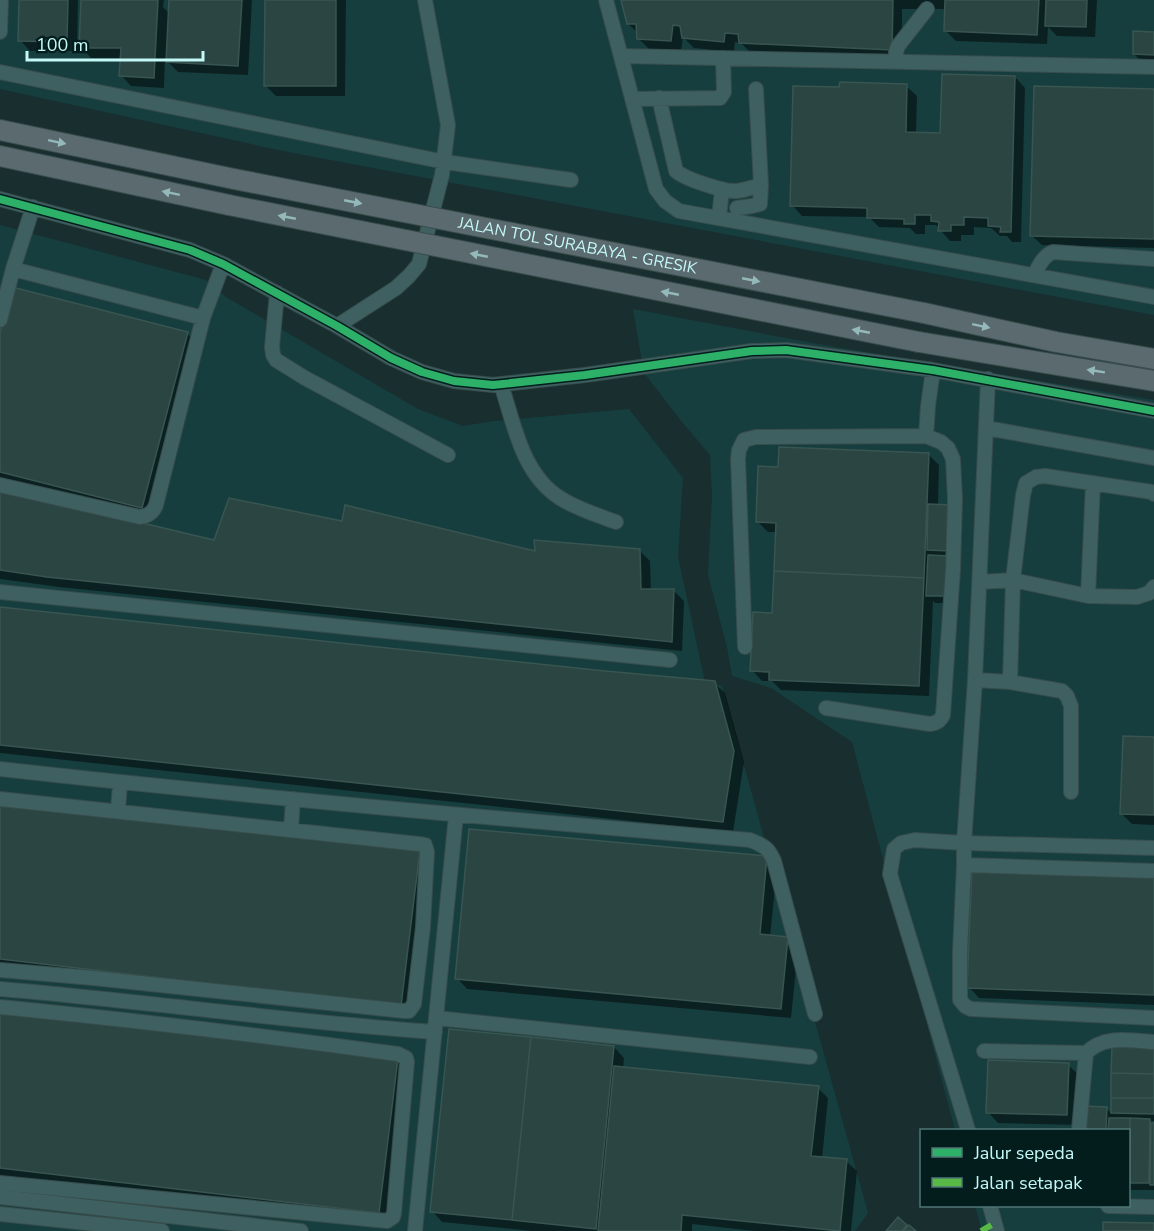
<svg xmlns="http://www.w3.org/2000/svg" width="1154" height="1231" viewBox="0 0 1154 1231" font-family="'Nunito Sans',sans-serif">
<rect width="100%" height="100%" fill="#192e2e"/>
<path fill="#163e3e" d="M0,0H1154V315L283,151L0,89Z
M0,225L206,280L226,297L418,409L463,426L494,421L629,409L683,478L678,557L705,682L722,686L868,1213L855,1231H0Z
M633,309L818,344L1154,400V1231H982L975,1206H1128V1130H955L852,742L771,688L732,676L727,647L708,575L712,496L710,455L682,422L644,373Z"/>
<path fill="#0007" d="M21,0H78L77,51H30L20,40Z
M82,0H164L163,7L170,14L171,0H252L248,75L178,72L165,59L164,88L131,86L121,75L122,58H91L81,47Z
M266,0H346L345,96H276L265,85Z
M623,0H1097L1095,37L1057,36L1048,27L1047,44L956,41L945,30L946,9H902V59L751,53L741,43L735,42L734,52L694,48L683,37L681,51L649,49L639,39L638,33L628,24Z
M1154,33V62H1142L1134,54Z
M1015,77L1025,88L1021,242H1012L1007,236H1000L991,228L974,227V235H961V241H950L936,225H925V234H916L910,228L879,227L869,217L802,216L792,205L841,89L906,86L917,96L916,134H942Z
M1154,90V248L1042,245L1031,235Z
M187,333L197,344L153,518L0,479V339Z
M929,455L939,465L938,506L958,558L956,603H935L933,601L929,696L781,690L772,681H762L752,670L773,615L777,532H768L757,521L780,469Z
M0,491L215,541L343,523L537,553L639,550L650,561L651,591H674L684,601L682,651L59,587L0,579Z
M0,609L714,683L725,693L744,762L733,832L0,753Z
M1154,738V825L1132,824L1121,813Z
M0,802L420,852L430,862L412,1016L0,967Z
M766,858L777,868L770,937L787,938L798,949L791,1018L467,989L457,978Z
M1154,876V1005L979,998L969,987Z
M0,1013L397,1060L408,1070L389,1223L0,1177Z
M614,1047L624,1058L623,1069L818,1088L828,1098L822,1159L846,1161L857,1171L851,1231H754L692,1224V1231H532L442,1222L432,1211Z
M1113,1047L1154,1048V1121H1150L1154,1124V1190H1128V1130H1085L1106,1108L1112,1114Z
M1068,1065L1079,1075L1077,1125L998,1123L988,1112Z"/>
<path fill="#2b4542" stroke="#395551" stroke-width="1.5" d="M19,0H68L67,42L18,41Z
M81,0H158L154,78L119,76L121,48H79Z
M169,0H242L238,66L166,62Z
M265,0H336V86H264Z
M621,0H893L892,50L739,43L738,34L725,33L724,42L682,38L680,26L673,25L671,41L637,39L636,24H627Z
M945,0H1039L1037,35L944,31Z
M1046,0H1087L1086,27L1045,26Z
M1133,31L1154,32V55L1133,54Z
M942,74L1015,76L1011,232H1000L1001,227L988,226V218L964,217V225H951V231H938L939,222L931,221V215H915V224H904V219L867,218V208L790,206L793,86L839,87L840,82L907,84L906,132L940,133Z
M1034,86L1154,89V239L1030,236Z
M12,287L188,332L142,508L0,472V333Z
M779,447L929,453L924,578L774,571L776,523L756,522L758,466L778,467Z
M0,489L214,540L229,498L342,521L345,505L535,551L534,540L640,549L641,589H674L672,642L47,577L0,570Z
M928,504L953,505L951,551L927,550Z
M928,555L950,556L949,596H926Z
M774,571L924,578L919,686L769,680V672L750,671L753,612L772,613Z
M0,607L605,671L715,681L734,751L723,822L0,745Z
M1123,736L1154,737V815L1120,814Z
M0,800L420,850L401,1006L0,959Z
M469,829L767,856L760,934L788,937L781,1009L455,979Z
M972,868L1154,875V995L967,988Z
M0,1011L398,1058L379,1213L0,1168Z
M449,1029L531,1037L512,1220L430,1212Z
M531,1037L614,1046L596,1229L512,1220Z
M1112,1046H1154V1074L1111,1073Z
M988,1060L1069,1063L1067,1115L986,1113Z
M614,1066L819,1086L811,1156L847,1159L840,1231L682,1215L681,1231H598Z
M1111,1073L1154,1074V1098H1111Z
M1111,1098H1154V1114L1111,1113Z
M1084,1106L1107,1107L1106,1130H1084Z
M1109,1118H1130L1129,1183L1128,1130H1108Z
M1130,1118L1150,1119L1149,1183H1129Z
M1151,1123H1154V1185H1150Z
M898,1217L907,1225L902,1231H886Z
M1103,1222L1154,1223V1231H1103Z
M909,1225L916,1231H903Z"/>
<g fill="none" stroke-linecap="round" stroke-linejoin="round">
<defs>
<path id="minor" d="M606,0L656,189L665,201L679,211L1154,297
M0,32L1,0
M621,56L1154,67
M896,62V52L898,46L927,9
M0,72L445,162L571,180
M659,98L676,171C685,179 724,192 737,191C745,190 753,187 761,185L756,89
M632,99L720,98L724,92L723,58
M0,199L190,250L223,264L337,326L391,358L422,372L454,381L493,385L585,375L752,351L786,350L933,370L1154,411
M737,208L752,206L760,204L761,185
M719,218L722,189
M13,269L203,318
M1034,275C1039,266 1043,256 1053,252L1154,259
M277,293L272,347L273,355L276,360L305,378L448,455
M0,320L13,269L33,207
M337,326L396,288L409,276L419,264L442,175L448,125L425,0
M501,384C514,424 522,474 560,498C577,509 597,515 616,522
M986,428L1154,458
M0,485L140,517C148,516 153,513 156,505L203,318L223,264
M980,582L1013,580L1023,495L1026,483L1036,477L1045,476L1152,492L1154,494
M0,592L670,660
M1088,596L1093,483
M745,647L738,459L739,450L744,440L756,437L926,436
M975,680L1010,682L1062,691L1067,696L1071,706V792
M1010,682L1013,580L1088,596L1137,597L1149,593L1154,587
M826,708L930,724C937,723 940,721 943,715L953,569L955,499L953,459L948,448L941,442L926,436L928,406L933,370
M0,769C250,797 500,819 750,840C764,846 768,847 774,861L815,1014
M0,799L419,844L425,845L427,852L423,927L414,1004L409,1011H404L93,978L0,970
M118,811L120,783
M291,829L293,799
M1154,848L964,843V865L1154,871
M964,865L960,952V1000L965,1006L971,1009L1154,1018
M0,989C145,1001 290,1022 435,1032
M0,1007C133,1020 266,1036 398,1054L406,1058L407,1062L394,1213L393,1217L387,1221L0,1183
M436,1018L810,1057
M984,1051L1086,1053
M968,1130L890,874L894,849L901,843L915,840L964,843L975,680L988,379
M1079,1130L1086,1053C1105,1034 1130,1041 1154,1042
M0,1197L301,1231
M990,1206L997,1231
M1108,1206L1154,1207
M0,1214L162,1231
M415,1231L456,815"/>
<path id="highway" d="M0,130L234,179
M0,156L229,205
M924,313L1056,342L1154,359
M919,342L1154,381"/>
</defs>
<use href="#minor" stroke="#384c4c" stroke-width="16"/>
<use href="#highway" stroke="#384c4c" stroke-width="22"/>
<use href="#minor" stroke="#3e6060" stroke-width="14"/>
<use href="#highway" stroke="#5a6a6f" stroke-width="20"/>
<defs>
<g id="highway-bridge">
<path id="s1" d="M234,179L924,313"/>
<path d="M229,205L919,342"/>
</g>
</defs>
<use href="#highway-bridge" stroke="#384c4c" stroke-width="22" stroke-linecap="butt"/>
<use href="#highway-bridge" stroke="#5a6a6f" stroke-width="20"/>
<path stroke="#58b947" stroke-width="6" stroke-dasharray="12 6" stroke-linecap="butt" d="M981,1231L995,1223"/>
<defs>
<path id="cycleway" d="M0,199L190,250L223,264L337,326L391,358L422,372L454,381L493,385L585,375L752,351L786,350L933,370L1154,411"/>
</defs>
<use href="#cycleway" stroke="#031d1d" stroke-width="11"/>
<use href="#cycleway" stroke="#2db169" stroke-width="8"/>
</g>
<defs><path id="oneway-solid" d="M-6-.8H1V-3.2L6.5 0L1 3.2V.8H-6Z" transform="scale(1.5)"/></defs>
<g fill="#94b9ba">
<use href="#oneway-solid" transform="translate(57 142) rotate(12)"/>
<use href="#oneway-solid" transform="translate(171 193) rotate(-168)"/>
<use href="#oneway-solid" transform="translate(353 202) rotate(11)"/>
<use href="#oneway-solid" transform="translate(287 217) rotate(-169)"/>
<use href="#oneway-solid" transform="translate(479 255) rotate(-169)"/>
<use href="#oneway-solid" transform="translate(751 280) rotate(11)"/>
<use href="#oneway-solid" transform="translate(670 293) rotate(-169)"/>
<use href="#oneway-solid" transform="translate(981 326) rotate(12)"/>
<use href="#oneway-solid" transform="translate(861 331) rotate(-169)"/>
<use href="#oneway-solid" transform="translate(1096 371) rotate(-171)"/>
</g>
<g text-anchor="middle" dominant-baseline="central" stroke-width="4.5" stroke-linejoin="round" paint-order="stroke">
<g font-size="16" fill="#c4f9f8" stroke="#031d1d">
<text stroke="none"><textPath href="#s1" startOffset="350">JALAN TOL SURABAYA - GRESIK</textPath></text>
</g>
</g>
<rect x="920" y="1129" width="210" height="78" fill="#031d1d" stroke="#507575" stroke-width="1.5"/>
<rect x="932" y="1148" width="30" height="9" fill="#2db169" stroke="#507575" stroke-width="1.5"/>
<text x="974" y="1159" font-size="18" fill="#c4f9f8">Jalur sepeda</text>
<rect x="932" y="1178" width="30" height="9" fill="#58b947" stroke="#507575" stroke-width="1.5"/>
<text x="974" y="1189" font-size="18" fill="#c4f9f8">Jalan setapak</text>
<path d="M27 51v9h176v-9" fill="none" stroke="#c4f9f8" stroke-width="3"/>
<text x="36" y="51" font-size="18" fill="#c4f9f8" stroke="#031d1d" stroke-width="4.5" paint-order="stroke">100 m</text>
</svg>
